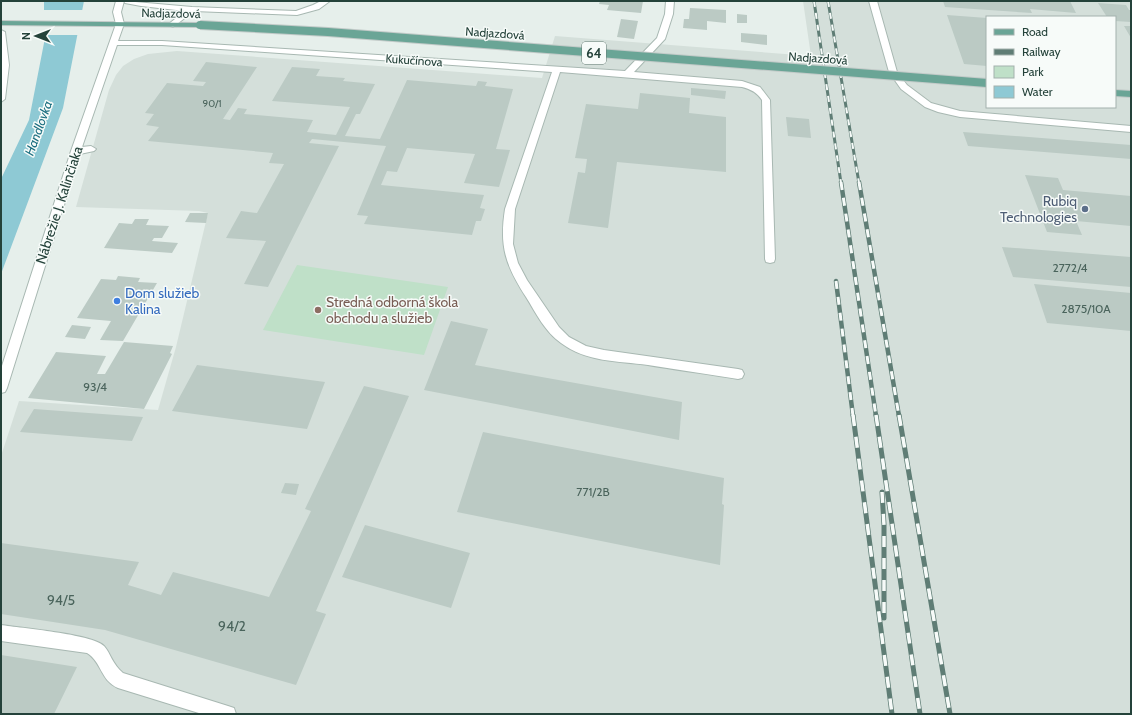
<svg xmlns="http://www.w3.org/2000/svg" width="1132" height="715" viewBox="0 0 1132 715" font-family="Cabin,sans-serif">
<rect width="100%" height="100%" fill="#e6efeb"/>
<path fill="#d4dfda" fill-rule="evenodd" d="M803,1H1131V714H1V456L19,401L158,410L176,347L208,213L199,211L76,207L109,90L116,75L123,66L134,59L148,54L177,51L542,78L555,36L811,56ZM987,17H1115V107H987Z"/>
<path fill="#bfe0c8" d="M297,265L448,287L424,355L263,330Z"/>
<path fill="#8ec9d4" d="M44,1H84L63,108L1,274V179L29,120L44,43Z"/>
<path fill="#e6efeb" d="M42,10H84L79,35H42Z"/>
<path fill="#bbcac4" d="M600,1H643L641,13L607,10L609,5L599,4Z
M943,1H1070L1076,13L1030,9L1032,13L945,7Z
M1098,3L1126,5L1129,10H1131V22L1115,21V17H1107Z
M690,8L726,10V23L707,21V30L683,28L684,19H689Z
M737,14L747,15V23H737Z
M947,15L987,18V66L964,64Z
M621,19L638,21L634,39L617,37Z
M1124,26H1131V38Z
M741,33L767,35V45L741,42Z
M206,62L257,67L223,119L230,120L238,108L247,109L244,114L313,120L307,132L336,135L350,107L272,101L292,67L320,69L316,76L345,78L343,81L375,84L360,114H356L345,136L380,139L407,80L476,86L478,81L487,82L485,86L513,89L496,149L510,150L499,187L464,183L475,154L407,148L397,172L387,171L381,185L484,195L480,208L485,209L481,221H476L472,235L364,224L368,216L357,215L386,146L312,139L309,143L339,146L268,287L244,284L266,241L226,238L241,211L257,213L284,164L269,163L273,153L148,141L159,127L146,125L154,114L145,113L167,83L203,86L206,82L193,81Z
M691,88L726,91L725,99L691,95Z
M640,93L690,98L689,113L726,117V172L617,162L608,228L568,223L578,172L585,173L587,159L575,158L586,104L638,109Z
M786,117L809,119L811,138L788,136Z
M963,132L1131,145V159L968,146Z
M1025,175L1058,178L1063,190L1131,196V226L1076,221L1082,235L1047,232Z
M190,213H208L206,223L185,222Z
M135,219H149L146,225L169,226L162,238H154L152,241L178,243L172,253L104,248L119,223L132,224Z
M1002,247L1131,257V287L1013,277Z
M118,276L140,278L138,282L157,283L123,341L100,340L111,321L77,318L101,279L116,280Z
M1034,284L1131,293V331L1047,323Z
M451,321L488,329L475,365L682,402L679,440L424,390Z
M72,325L91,327L85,339L65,337Z
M124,342L173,346L170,353L172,354L144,409L28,398L56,352L106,356L97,374H105Z
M197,365L325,382L307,429L172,411Z
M364,386L409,396L316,611L326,614L296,685L105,630L1,614V543L139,562L128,585L161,595L173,572L269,597L311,511L305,509Z
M34,409L116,415L143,417L132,441L20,432Z
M483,432L724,478L722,504L724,505L720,565L457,512Z
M285,483L299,484L296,495L281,493Z
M365,525L470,553L451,608L342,577Z
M1,655L77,667L54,714H1Z"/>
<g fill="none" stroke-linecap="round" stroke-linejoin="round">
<defs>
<path id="minor" d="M116,1H124L121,12L124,24L118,41H162L625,71L657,38L665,14L666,1H674L673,14L665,39L634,72L742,81L760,87L770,100L775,259L774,262L770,263L766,262L765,259L762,100C757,92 750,89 742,87L560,72L515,209L513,244L518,263L527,280L559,327L569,337L586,346L604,350L738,369L742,370L744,374L742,378L738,379C708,374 678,370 648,365C618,361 586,362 561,343C545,332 536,313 526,297C506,266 499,247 505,209L552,72L162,45H117L82,147L91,146L96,149L94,151L80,154L7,388L5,392L1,393V369L71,151L116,24L113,12Z
M124,1L192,7L296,11L313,5L321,1H330L319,9L297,15L194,11L173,27L169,25L170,23L185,11L141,6L125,3Z
M869,1H877L897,72L907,85L931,103L960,111L1131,126V132L960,117L938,112L925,107L901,89L889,72Z
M1,30L5,32L9,65L5,99L1,102Z
M1,625C20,628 92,634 104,646C111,654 112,664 123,673L228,706L234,708L236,714H202L118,688C100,680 102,662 87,653L1,641Z"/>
<path id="major" d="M1,21L200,23L204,25L200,27L1,25Z
M1115,90L1131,91V97L1115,96Z"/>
</defs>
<use href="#minor" stroke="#a8b8b2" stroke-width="2"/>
<use href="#major" stroke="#c2cac8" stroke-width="2"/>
<use href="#minor" fill="#fff" fill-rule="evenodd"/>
<use href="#major" fill="#6aa596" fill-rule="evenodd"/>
<defs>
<path id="rail-far2" d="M814,1L841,183
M828,1L859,183"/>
<path id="rail-far1" d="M841,182L876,416
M859,182L899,416
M836,281L853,416"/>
<path id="rail" d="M853,415L892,714
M876,415L920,714
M899,415L950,714
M882,492L884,525V618"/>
</defs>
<use href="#rail-far2" stroke="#5f7d75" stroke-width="3"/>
<use href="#rail-far1" stroke="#5f7d75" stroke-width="4.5"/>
<use href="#rail" stroke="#5f7d75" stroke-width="5"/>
<use href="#rail-far2" stroke="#f7fbf9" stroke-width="2" stroke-dasharray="6" stroke-linecap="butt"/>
<use href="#rail-far1" stroke="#f7fbf9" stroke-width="3" stroke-dasharray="8" stroke-linecap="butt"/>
<use href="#rail" stroke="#f7fbf9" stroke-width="3.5" stroke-dasharray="11" stroke-linecap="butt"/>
<defs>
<path id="major-bridge" d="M200,25L328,32L987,83"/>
</defs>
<use href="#major-bridge" stroke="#c2cac8" stroke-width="10" stroke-linecap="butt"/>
<use href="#major-bridge" stroke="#6aa596" stroke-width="8"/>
</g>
<circle fill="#5c6f8a" stroke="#f7fbf9" stroke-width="1.5" cx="1085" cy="209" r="4"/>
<circle fill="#3f7fe0" stroke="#f7fbf9" stroke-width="1.5" cx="117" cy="301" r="4"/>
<circle fill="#8d6e63" stroke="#f7fbf9" stroke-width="1.5" cx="318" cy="310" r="4"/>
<g text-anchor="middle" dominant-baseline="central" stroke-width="3" stroke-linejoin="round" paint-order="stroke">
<g font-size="10" fill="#4a645c">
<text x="212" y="103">90/1</text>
</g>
<g font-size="12" fill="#24423a" stroke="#f7fbf9">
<text transform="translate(171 13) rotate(1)">Nadjazdová</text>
<text transform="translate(495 33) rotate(4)">Nadjazdová</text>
<text transform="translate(818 58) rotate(4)">Nadjazdová</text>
<text transform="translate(414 60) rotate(4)">Kukučínova</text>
</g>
<g font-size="12" fill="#4a645c">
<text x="1070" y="267">2772/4</text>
<text x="1086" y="308">2875/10A</text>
<text x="95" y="386">93/4</text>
<text x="593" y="491">771/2B</text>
</g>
<rect fill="#f7fbf9" stroke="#637a73" stroke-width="1" x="582" y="42" width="24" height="22" rx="3"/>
<g font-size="13" font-weight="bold" fill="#24423a">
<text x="594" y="53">64</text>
</g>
<g font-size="13" font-style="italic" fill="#1c6f80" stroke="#f7fbf9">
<text transform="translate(38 128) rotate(-70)">Handlovka</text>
</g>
<g font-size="14" fill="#4e5e75" stroke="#f7fbf9" text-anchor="end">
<text x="1077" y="201">Rubiq<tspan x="1077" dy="16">Technologies</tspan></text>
</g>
<g font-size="14" fill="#24423a" stroke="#f7fbf9">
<text transform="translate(59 205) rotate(-72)">Nábrežie J. Kalinčiaka</text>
</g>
<g font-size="14" fill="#366cbe" stroke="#f7fbf9" text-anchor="start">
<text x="125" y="293">Dom služieb<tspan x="125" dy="16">Kalina</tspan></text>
</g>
<g font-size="14" fill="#785e54" stroke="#f7fbf9" text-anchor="start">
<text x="326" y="302">Stredná odborná škola<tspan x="326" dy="16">obchodu a služieb</tspan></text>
</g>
<g font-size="14" fill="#4a645c">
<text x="61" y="600">94/5</text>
<text x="232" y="626">94/2</text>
</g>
</g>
<rect width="1132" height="715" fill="none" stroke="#24423a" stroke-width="4"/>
<rect x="986" y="16" width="130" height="92" fill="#f7fbf9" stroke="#a3b1ad"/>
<rect x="994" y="29" width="20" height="6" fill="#6aa596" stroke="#a3b1ad"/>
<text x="1022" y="36" font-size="12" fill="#24423a">Road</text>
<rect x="994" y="49" width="20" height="6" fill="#5f7d75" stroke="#a3b1ad"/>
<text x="1022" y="56" font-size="12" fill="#24423a">Railway</text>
<rect x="994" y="66" width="20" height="12" fill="#bfe0c8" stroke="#a3b1ad"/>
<text x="1022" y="76" font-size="12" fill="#24423a">Park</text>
<rect x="994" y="86" width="20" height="12" fill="#8ec9d4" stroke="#a3b1ad"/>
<text x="1022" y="96" font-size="12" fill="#24423a">Water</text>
<g transform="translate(36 36) rotate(270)" stroke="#f7fbf9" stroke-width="3" paint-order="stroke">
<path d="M0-3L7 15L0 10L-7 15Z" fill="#24423a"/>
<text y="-6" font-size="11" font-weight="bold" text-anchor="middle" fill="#24423a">N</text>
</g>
</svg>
